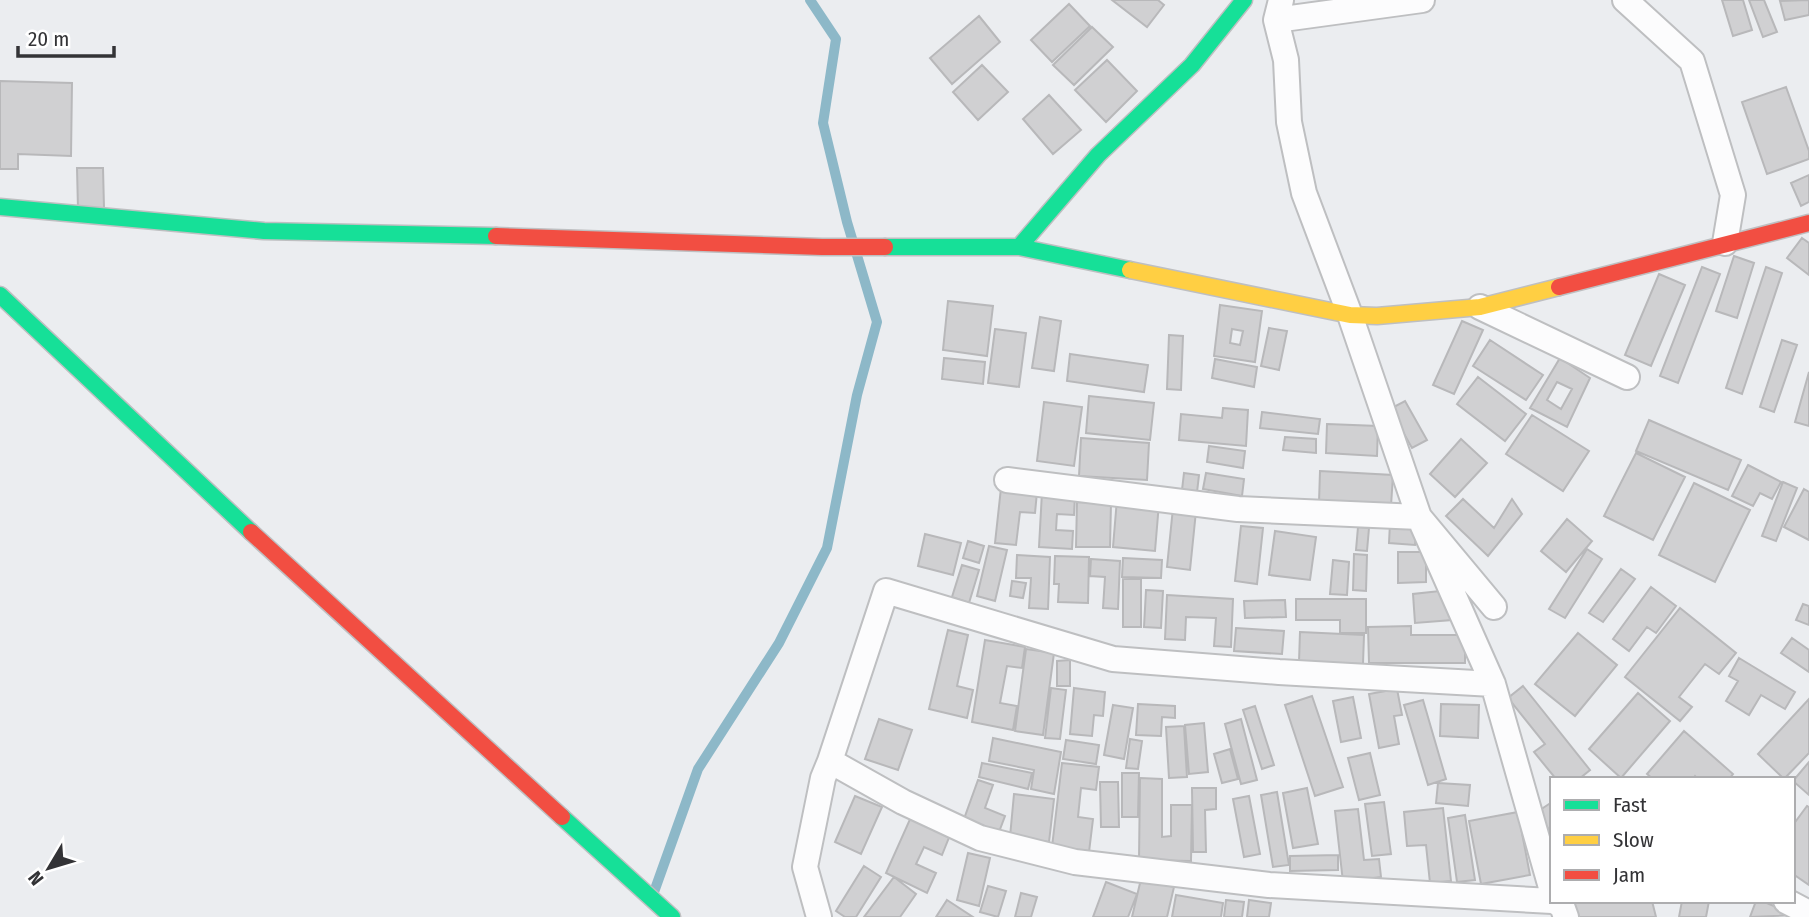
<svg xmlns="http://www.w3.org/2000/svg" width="1809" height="917" viewBox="0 0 1809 917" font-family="'Fira Sans Condensed',sans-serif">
<rect width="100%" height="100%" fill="#ebedf0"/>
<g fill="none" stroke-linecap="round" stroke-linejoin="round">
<path stroke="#8db8c8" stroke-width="10" d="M654,892L698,769L779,643L827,548L857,395L877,322L847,222L823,123L836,39L810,0"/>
</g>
<path fill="#d0d0d2" stroke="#b8b8ba" stroke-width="2" fill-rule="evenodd" d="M1112,0H1158L1164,5L1147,27Z
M1722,0H1743L1752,30L1733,36Z
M1749,0H1764L1777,32L1763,37Z
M1809,0V15L1785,20L1780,1Z
M1069,4L1090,26L1052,62L1031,40Z
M979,16L1000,42L952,84L930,58Z
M1092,27L1113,47L1074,85L1053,65Z
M1107,60L1137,91L1106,122L1075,90Z
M982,65L1008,92L978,120L953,92Z
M0,81L72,83L71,156L18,154V169H0Z
M1786,87L1809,151V159L1767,174L1742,102Z
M1049,95L1081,130L1053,154L1023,119Z
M77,168H103L104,208L78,209Z
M1809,175V202L1801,206L1791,183Z
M1802,238L1809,243V275L1787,258Z
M1734,256L1754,263L1737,318L1716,311Z
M1702,267L1720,274L1678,383L1660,376Z
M1766,267L1782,273L1742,394L1726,388Z
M1659,274L1685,285L1651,366L1625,355Z
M948,301L993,306L987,356L943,350Z
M1220,305L1262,311L1255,362L1214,356ZM1232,329L1243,331L1240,345L1230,343Z
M1040,317L1061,321L1054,371L1032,368Z
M1462,321L1483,330L1454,394L1433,385Z
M1269,328L1287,331L1279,370L1261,366Z
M995,329L1026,333L1019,387L988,383Z
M1169,335L1183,336L1181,390L1167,389Z
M1490,340L1543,375L1526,400L1473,366Z
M1782,340L1797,345L1774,412L1760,407Z
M1070,354L1148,365L1144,392L1067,381Z
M944,358L985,362L983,384L942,379Z
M1560,358L1590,378L1567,427L1530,408ZM1557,382L1572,389L1561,409L1547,400Z
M1215,359L1257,367L1254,387L1212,378Z
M1809,372V426L1795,422Z
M1478,377L1526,414L1505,441L1457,404Z
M1089,396L1154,403L1150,440L1086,433Z
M1405,401L1427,440L1412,448L1390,409Z
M1044,402L1082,407L1074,466L1037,461Z
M1223,408L1248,410L1246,446L1179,440L1181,414L1222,418Z
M1262,412L1320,419L1318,434L1260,428Z
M1532,415L1589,451L1563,491L1506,454Z
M1649,420L1741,460L1728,490L1636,451Z
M1327,424L1378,426L1377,456L1326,453Z
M1285,437L1316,439V453L1283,450Z
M1081,438L1149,443L1147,480L1079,476Z
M1461,439L1487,463L1455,497L1430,474Z
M1209,446L1245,451L1243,468L1207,462Z
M1636,453L1685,477L1653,540L1604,516Z
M1748,465L1781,482L1772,499L1760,493L1753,506L1732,496Z
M1320,471L1393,475L1391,506L1319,502Z
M1184,473L1199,475L1197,492L1182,490Z
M1206,473L1244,479L1242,496L1203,489Z
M1783,482L1797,488L1776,541L1762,536Z
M1694,483L1750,510L1715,582L1659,555Z
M1001,488L1037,492L1035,513L1020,512L1016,545L995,543Z
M1804,489L1809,492V540L1784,527Z
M1042,492L1075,495L1074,515L1057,514L1056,530L1073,531L1072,549L1039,547Z
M1117,499L1159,503L1155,551L1113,547Z
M1463,499L1494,528L1512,499L1522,514L1488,556L1446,516Z
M1077,502L1111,503L1110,547H1076Z
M1173,508L1196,511L1190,570L1167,567Z
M1567,519L1592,541L1566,572L1541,551Z
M1390,523L1417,525L1415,545L1389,543Z
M1241,526L1263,528L1257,584L1235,581Z
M1358,527L1369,528L1367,551L1356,550Z
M1275,531L1316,537L1310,580L1269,575Z
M925,534L961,543L953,575L918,566Z
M968,541L984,546L979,563L963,558Z
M989,546L1007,550L995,601L977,596Z
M1587,549L1602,559L1565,618L1549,609Z
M1398,552H1426V582L1398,583Z
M1354,554L1367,555L1366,591L1353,590Z
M1017,555L1050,557L1048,609L1029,608L1031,578H1016Z
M1055,556L1089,557L1088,603L1058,602L1059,584H1054Z
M1123,558L1162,560L1161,578L1122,577Z
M1091,559L1120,561L1118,609L1103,608L1105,577L1090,576Z
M1333,560L1349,562L1347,595L1330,594Z
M962,565L979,570L969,603L952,597Z
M1621,569L1635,579L1603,622L1589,613Z
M1123,579H1141V627H1123Z
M1012,581L1026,583L1023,598L1010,596Z
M1651,587L1676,606L1656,633L1647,627L1629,651L1613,639Z
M1146,590L1163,591L1161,628L1144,627Z
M1449,590L1452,620L1415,623L1413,594Z
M1167,595L1233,599L1231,647L1214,646L1216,618L1186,617L1185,640L1165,639Z
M1296,599H1366V633H1340V620H1296Z
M1285,600L1286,617L1245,618L1244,601Z
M1803,604L1809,606V625L1796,620Z
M1680,608L1736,653L1719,674L1705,664L1679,697L1692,707L1680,721L1625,677Z
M1411,626V635H1465V663H1369L1368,627Z
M1236,628L1284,631L1282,654L1234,651Z
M948,630L968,635L957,686L973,690L967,718L929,709Z
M1300,632L1364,635L1363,664L1299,662Z
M1578,633L1617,665L1575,716L1535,684Z
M1792,638L1809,650V672L1781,653Z
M985,640L1025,647L1022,668L1007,666L1000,703L1017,706L1013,730L972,722Z
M1026,649L1054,653L1043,735L1015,731Z
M1739,658L1795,692L1785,709L1761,695L1749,715L1726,701L1738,681L1729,676Z
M1070,660V686H1057V661Z
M1523,686L1590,770L1579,779H1556L1534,752L1545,744L1508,698Z
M1051,688L1066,690L1060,739L1045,738Z
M1074,688L1105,692L1103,716L1094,715L1092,736L1070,734Z
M1397,689L1402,715L1394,716L1399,744L1379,748L1369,694Z
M1638,693L1670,721L1621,778L1589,749Z
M1312,696L1343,787L1315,796L1285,705Z
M1353,697L1361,738L1341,742L1333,701Z
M1809,699V753L1784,779L1758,754Z
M1423,700L1446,779L1428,785L1404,705Z
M1138,704L1175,706V718L1162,717L1161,736L1136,735Z
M1441,704L1479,705L1478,738L1440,736Z
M1113,705L1133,708L1124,759L1104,755Z
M1255,706L1274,765L1262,769L1243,710Z
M879,719L912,730L898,770L865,759Z
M1241,719L1257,780L1241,784L1225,724Z
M1204,723L1208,772L1189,774L1185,725Z
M1184,726L1187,777L1169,778L1166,727Z
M1684,731L1733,774L1729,779H1698L1695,776L1693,779H1653L1647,774Z
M993,738L1061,752L1054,794L1031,789L1034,770L989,761Z
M1130,739L1142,741L1138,769L1126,768Z
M1066,740L1099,745L1096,764L1063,759Z
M1230,749L1238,779L1222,783L1214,754Z
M1370,753L1380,795L1359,800L1348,758Z
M1809,762V795L1793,781Z
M982,763L1032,773L1028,789L979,777Z
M1062,763L1099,767L1096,790L1081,788L1078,817L1093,819L1089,852L1052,847Z
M1122,773H1139L1138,817H1122Z
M1140,778L1162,779V837L1171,836V805H1192L1191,861L1139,860Z
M978,780L993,785L985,808L1005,816L999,832L964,819Z
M1100,782H1118L1119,827H1101Z
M1438,783L1470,785L1468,806L1436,803Z
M1192,788H1216V809L1205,810L1206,852H1193Z
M1307,788L1318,844L1293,848L1283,793Z
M1277,792L1289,865L1273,867L1261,795Z
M1014,794L1054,799L1049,842L1010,837Z
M855,796L882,807L861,854L835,842Z
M1249,796L1260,854L1244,857L1233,799Z
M1384,802L1391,854L1372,856L1365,804Z
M1552,802V834L1537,812Z
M1807,806L1809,807V885L1793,874V825Z
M1443,808L1451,881L1430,883L1426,845L1407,846L1404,812Z
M1358,809L1364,860L1379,859L1381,877L1343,882L1335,811Z
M1518,812L1530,875L1481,884L1469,821Z
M1465,815L1475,880L1457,882L1448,818Z
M911,817L950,835L942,855L924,847L916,864L936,873L927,893L886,873Z
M968,853L990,858L979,906L957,900Z
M1338,855V870L1290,871V856Z
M864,866L881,877L856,917H845L836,911Z
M894,877L916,894L900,917H864Z
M1141,879L1174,887L1167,917H1132Z
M1106,882L1137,894L1128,917H1093Z
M988,886L1006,891L998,917L980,912Z
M1021,893L1037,897L1031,917H1015Z
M1176,895L1223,903L1221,917H1172Z
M947,900L973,917H936Z
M1226,900L1244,902L1242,917H1224Z
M1249,900L1271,903L1269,917H1247Z
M1570,901H1652L1656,917H1574Z
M1682,901H1709L1706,917H1679Z
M1756,901H1762L1795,915L1750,917Z"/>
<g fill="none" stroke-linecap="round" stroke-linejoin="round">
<defs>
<path id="street" d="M1281,0L1276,20L1286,60L1289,122L1304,193L1350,315L1419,517L1494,607
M1625,0L1692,61L1733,195L1725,243
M1276,20L1422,0
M1480,307L1627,377
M1007,480L1238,509L1419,517L1493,684L1552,891
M830,761L886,591L1113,659L1279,672L1493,684
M1554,901L1562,906L1566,917
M1786,901L1809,913
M819,917L805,867L823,778L830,761L903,802L980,838L1075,862L1269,885L1552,901"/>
<path id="fast" d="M0,207L264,231L496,236
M885,247H1019
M1130,270L1019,247L1098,155L1192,65L1244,0
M0,295L251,532
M562,817L672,917"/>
<path id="slow" d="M1130,270L1350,315L1377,316L1480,307L1559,287"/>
<path id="jam" d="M496,236L822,247H885
M1559,287L1809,223
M251,532L562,817"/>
</defs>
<use href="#street" stroke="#bebfc1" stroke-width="28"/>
<use href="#fast" stroke="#bebfc1" stroke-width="19"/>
<use href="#slow" stroke="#bebfc1" stroke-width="19"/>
<use href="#jam" stroke="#bebfc1" stroke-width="19"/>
<use href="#street" stroke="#fcfcfd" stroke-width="24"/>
<use href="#fast" stroke="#16e098" stroke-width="16"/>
<use href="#slow" stroke="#ffcf43" stroke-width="16"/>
<use href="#jam" stroke="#f24e42" stroke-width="16"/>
</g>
<rect x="1550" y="777" width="245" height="126" fill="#ffffff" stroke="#adadaf" stroke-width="2"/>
<rect x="1564" y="800" width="35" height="10" fill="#16e098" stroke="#adadaf" stroke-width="2"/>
<text x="1613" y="812" font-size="21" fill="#333336">Fast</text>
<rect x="1564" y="835" width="35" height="10" fill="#ffcf43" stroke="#adadaf" stroke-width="2"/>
<text x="1613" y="847" font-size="21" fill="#333336">Slow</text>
<rect x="1564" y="870" width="35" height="10" fill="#f24e42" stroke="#adadaf" stroke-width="2"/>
<text x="1613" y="882" font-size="21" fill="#333336">Jam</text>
<g transform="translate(49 868) rotate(232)" stroke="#ffffff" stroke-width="5" paint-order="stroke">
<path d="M0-5L12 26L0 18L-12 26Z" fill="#333336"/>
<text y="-10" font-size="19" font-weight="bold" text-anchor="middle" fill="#333336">N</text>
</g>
<path d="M18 46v10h96v-10" fill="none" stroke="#333336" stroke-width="3.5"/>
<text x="28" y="46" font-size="21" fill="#333336" stroke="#ffffff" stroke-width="5" paint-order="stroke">20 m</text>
</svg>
